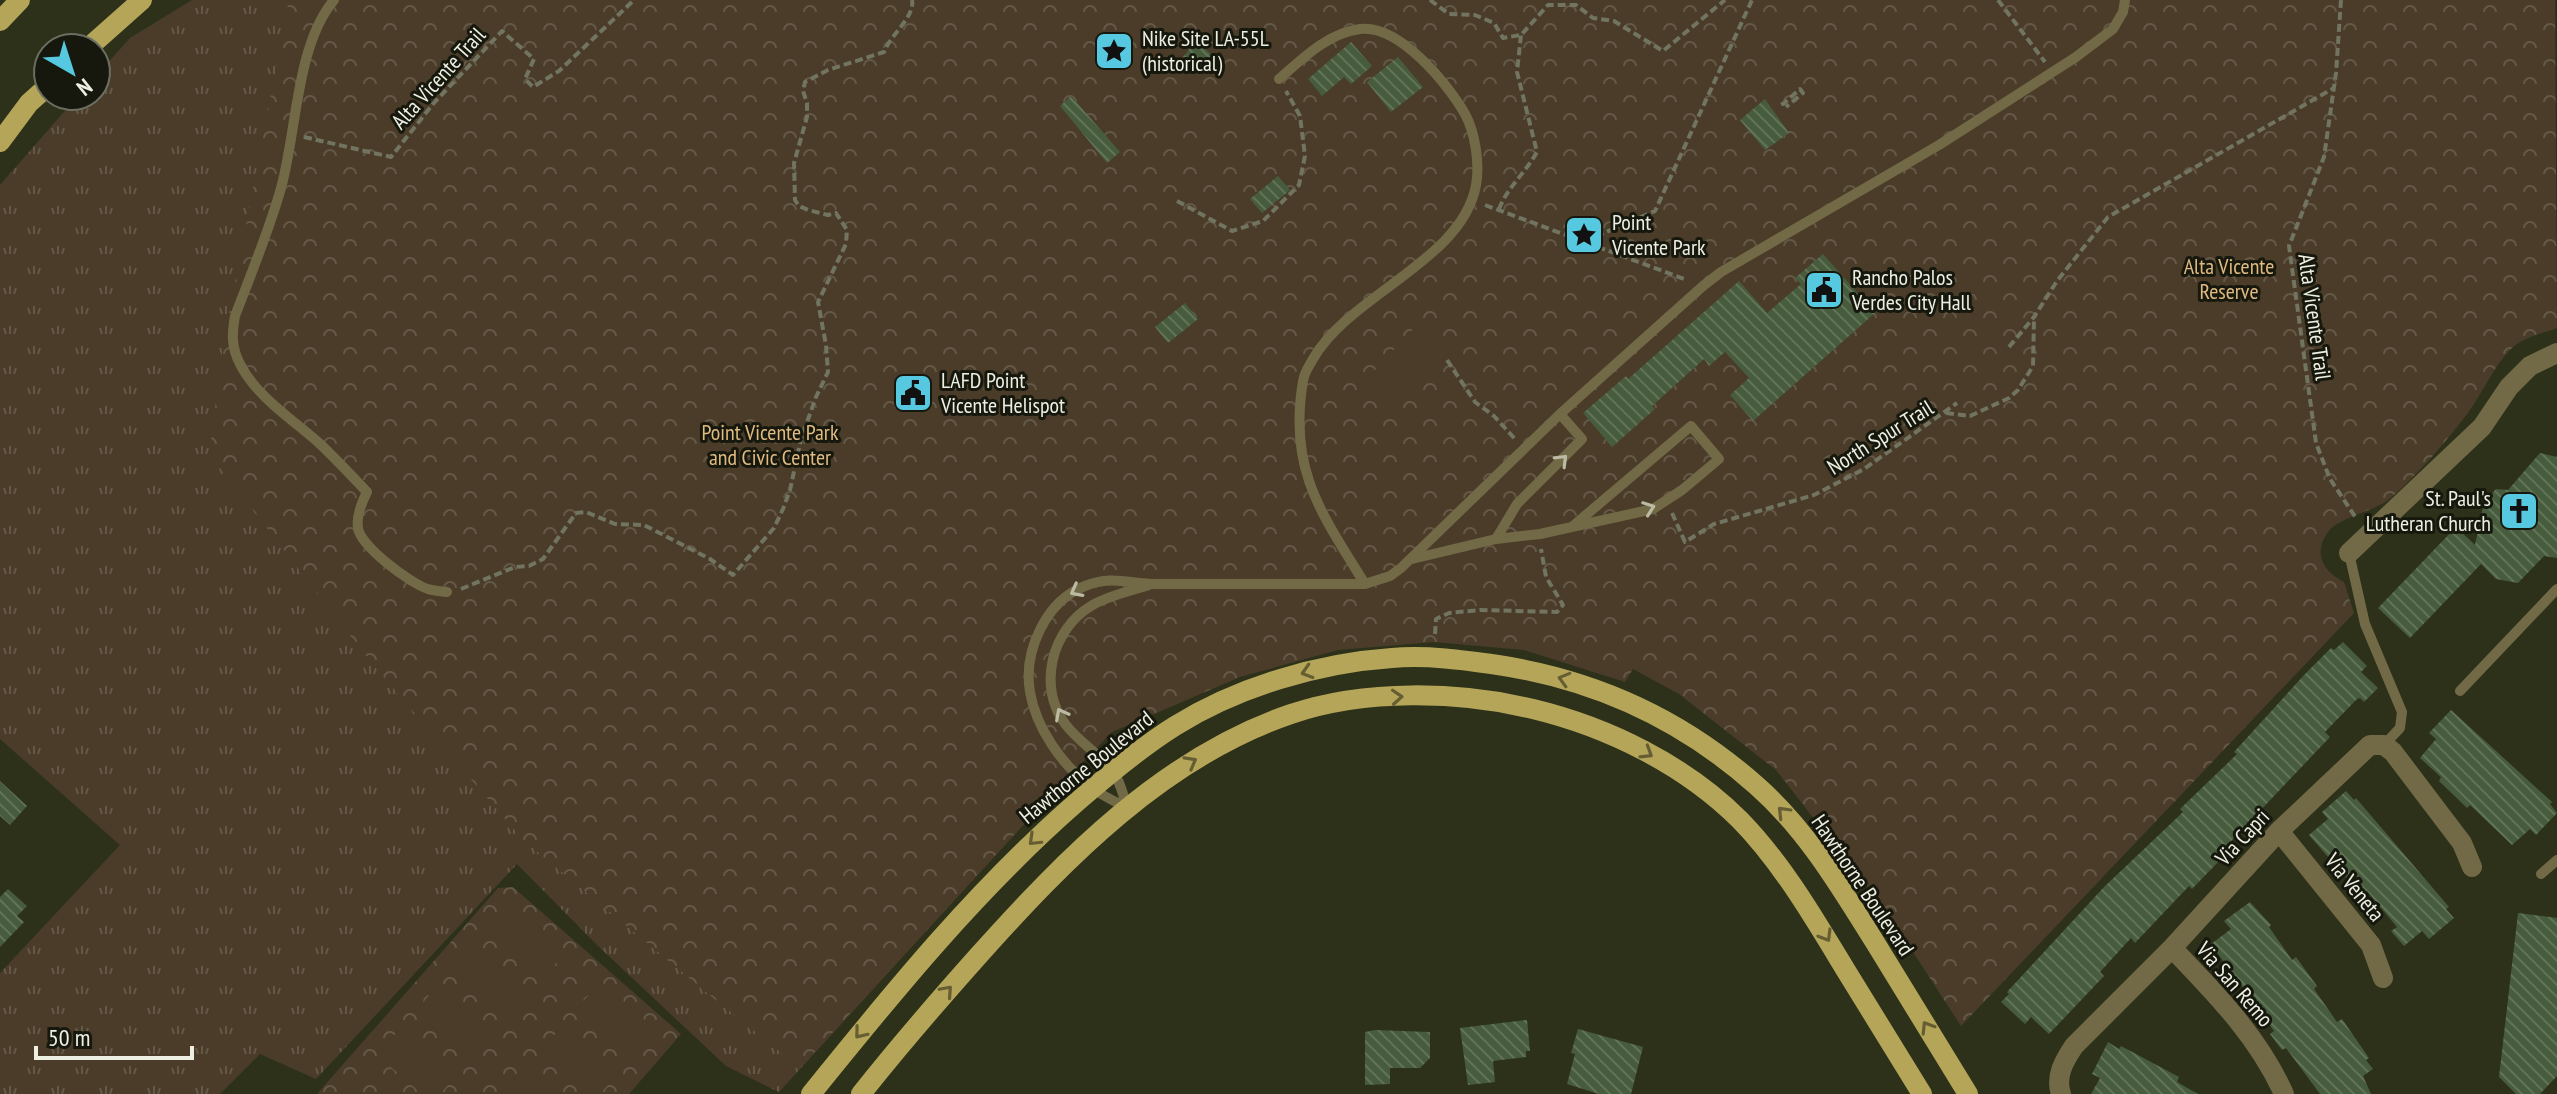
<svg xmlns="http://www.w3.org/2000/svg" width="2557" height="1094" viewBox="0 0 2557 1094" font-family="'PT Sans Narrow',sans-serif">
<defs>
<pattern id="grass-tufts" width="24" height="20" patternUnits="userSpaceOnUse" patternTransform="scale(2)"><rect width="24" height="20" fill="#4a3c28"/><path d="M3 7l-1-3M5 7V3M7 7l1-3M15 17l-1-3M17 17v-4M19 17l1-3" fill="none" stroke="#645847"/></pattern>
<pattern id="park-crowns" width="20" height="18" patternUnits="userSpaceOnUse" patternTransform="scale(2)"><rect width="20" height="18" fill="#4a3c28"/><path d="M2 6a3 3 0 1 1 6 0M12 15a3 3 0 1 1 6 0" fill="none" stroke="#645847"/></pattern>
<pattern id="building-back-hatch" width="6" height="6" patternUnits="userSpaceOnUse" patternTransform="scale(2)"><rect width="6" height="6" fill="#465c3c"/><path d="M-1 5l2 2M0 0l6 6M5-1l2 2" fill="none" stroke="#617458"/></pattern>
</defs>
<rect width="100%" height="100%" fill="#2d311a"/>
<path fill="url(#grass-tufts)" d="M192,0H330L1139,569L1048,798L779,1092L726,1066L597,945L517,864L316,1079L260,1054L220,1094H0V973L120,845L0,739V185L78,96H96V76L130,38Z"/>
<path fill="url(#park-crowns)" d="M289,0H2555L2557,328C2542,334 2525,336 2512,348C2493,366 2483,393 2467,414C2445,443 2419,473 2392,497C2375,512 2340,516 2328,532C2312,554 2324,572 2344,582L2354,613L1961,1026L1889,915L1776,770L1679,694L1633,669L1625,682L1524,650L1434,642L1338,650L1240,677L1112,732L1048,798L803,1065L785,1056L712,997L522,839L370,661L209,454L223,346Z
M513,887L681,1034L629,1094H317L498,888Z"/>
<path fill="#4a3c28" d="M1414,328L1439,351L1389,405L1364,382Z
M511,902L566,951L544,977L489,928Z
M474,944L529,992L507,1018L452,970Z
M601,981L656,1030L633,1056L578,1007Z
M437,986L493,1034L470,1060L415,1012Z
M564,1024L619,1072L600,1094H592L541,1050Z
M400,1029L455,1077L440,1094H422L377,1055Z
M526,1067L557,1094H505L503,1092Z"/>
<path fill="url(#building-back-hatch)" d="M1196,41L1212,55L1199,70L1183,57Z
M1351,42L1372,66L1351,84L1344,77L1322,96L1308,79Z
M1398,57L1423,87L1391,112L1367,82Z
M1071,96L1120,152L1107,163L1060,106Z
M1765,99L1789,133L1765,150L1740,120Z
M1278,176L1290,190L1262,213L1250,199Z
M1823,254L1875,313L1753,421L1730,395L1749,378L1725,352L1709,366L1704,359L1652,406L1655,409L1612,447L1583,413L1626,376L1628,379L1739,281L1767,313L1801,284L1795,278Z
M1185,303L1198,319L1168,343L1155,327Z
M2540,453L2557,457V558L2544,556L2518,583L2496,579L2481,564L2410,638L2378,608L2456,527L2475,545L2484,502L2496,489L2508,490Z
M2343,642L2367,666L2361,672L2378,688L2364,702L2360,698L2357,699L2325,732L2330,737L2217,856L2219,861L2192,889L2189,886L2135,943L2131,938L2100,972L2104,976L2049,1034L2031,1017L2025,1024L2001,1002L2009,994L2007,992L2104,887L2183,812L2180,809L2237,754L2234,752L2305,674L2331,648L2334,650Z
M2451,710L2552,802L2550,804L2557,813L2536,835L2530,829L2512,845L2470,805L2467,808L2439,781L2441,777L2420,758L2436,739L2429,733Z
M0,781L27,806L10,825L0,816Z
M2346,791L2354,800L2356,798L2449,907L2446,909L2454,918L2429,939L2422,931L2404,946L2391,931L2397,927L2367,891L2361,895L2309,835L2328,819L2322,812Z
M8,889L27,906L17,916L24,922L0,947V897Z
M2250,902L2271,925L2269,927L2292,960L2296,957L2317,986L2314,989L2337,1022L2342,1019L2369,1058L2366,1060L2373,1069L2363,1076L2371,1094H2320L2286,1048L2282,1050L2270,1034L2274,1031L2241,985L2237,987L2224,970L2228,968L2211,944L2231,929L2224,921Z
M2518,913L2557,918V1076L2540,1094H2516L2499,1077Z
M1527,1020L1530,1051H1526V1057L1493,1061L1495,1082L1468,1085L1460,1028Z
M1578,1029L1643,1047L1631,1094H1599L1567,1084L1575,1054L1571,1053Z
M1375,1030L1430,1032V1058L1420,1068H1390V1084L1365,1085V1032Z
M2108,1042L2119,1049L2121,1046L2179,1077L2177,1082L2198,1094H2091L2100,1078L2092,1074Z"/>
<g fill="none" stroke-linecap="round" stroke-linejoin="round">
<path stroke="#717460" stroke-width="4" stroke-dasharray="8 4" stroke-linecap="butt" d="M1430,0L1449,14L1475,15L1494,23L1503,38L1521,35L1548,5H1576L1593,18L1614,21L1663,51L1725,0
M1998,0L2045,62
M2341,0L2336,73L2324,157L2289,246L2316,443L2330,479L2356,518
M1782,102L1783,104L1800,89L1803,93L1786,107
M304,137L391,157L433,104L502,31L534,59L525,79L533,87L559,71L634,0
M1177,201L1232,231L1263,221L1299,185L1305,156L1300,116L1286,91
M1485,205L1687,280
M1499,209C1507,188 1526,172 1537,152L1517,72L1521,35
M1585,241L1655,211L1752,0
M2009,347L2034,317L2057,281L2108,217L2334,88
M1447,360L1475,402L1494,416L1515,439
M1946,413L1970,416L2009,398L2018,390L2033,366L2034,319
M1672,513L1685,542L1714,524L1814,495L1864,469L1957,403
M461,589L515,567L529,566L543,559L576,513L586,512L615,524L644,525L710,559L733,575L774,528L783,509L790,490L801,439L816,397L828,372L826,345L818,302L846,244L847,230L836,213L828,215L808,210L799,206L795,200L794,163L807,117V103L803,91L805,82L828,70L884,52C891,34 915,17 912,0
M1435,634L1436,619L1449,613L1480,610L1557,612L1563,605L1546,577L1541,549"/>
<path stroke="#726a47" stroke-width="10" d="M334,0C296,45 297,131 281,188C269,231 251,274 235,316C232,333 231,347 240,364C256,396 292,419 319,443C335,458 351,475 367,492C362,502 356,516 358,528C360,546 411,584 428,589C434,591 441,591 447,592
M1279,79C1303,58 1328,33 1360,29C1399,24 1448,84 1465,114C1475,132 1480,164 1476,185C1463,260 1349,295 1313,359C1309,366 1304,373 1303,381C1288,469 1321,513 1365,584
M1496,539L1540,534L1653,509L1682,490L1719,459L1691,426L1573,526
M2349,553L2365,624L2402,712L2400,728L2384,745
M1412,559L1496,539L1517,504L1582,439L1560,414
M2460,691L2557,589
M1128,808C1116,802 1102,796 1091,787C1062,765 1036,728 1030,692C1023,651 1046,601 1085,586C1112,575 1130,584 1157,584C1226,584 1296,584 1365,584L1390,576L1401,568L1560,414L1703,286L1721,272L1939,145L2076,57L2113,29L2123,12L2125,0
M1128,809C1123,796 1120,779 1111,769C1098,753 1079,742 1066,725C1037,688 1051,630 1091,606C1107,596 1131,591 1149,585
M2541,874L2557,860"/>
<path stroke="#726a47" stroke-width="20" d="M2349,553L2482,427L2509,387L2530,366L2557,353
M2279,831L2371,945L2383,978
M2172,948C2215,993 2258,1036 2284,1094
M2061,1094C2055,1076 2064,1061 2074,1046L2172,948L2279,831L2370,745H2384L2393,752L2462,843L2472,867"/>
<path stroke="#b5a558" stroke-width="20" d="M0,21L20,0
M88,48L142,0
M0,142L29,103L48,86
M811,1094C894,991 978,888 1078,801C1109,774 1140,748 1175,726C1238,687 1318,663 1392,658C1427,655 1463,660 1498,665C1597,680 1682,719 1757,786C1807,830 1841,888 1876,944C1907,994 1937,1044 1968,1094
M861,1094C899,1046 938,1001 979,955C1066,858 1164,757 1291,714C1365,689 1458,691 1533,709C1608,727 1685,765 1740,820C1782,863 1814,918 1845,969C1871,1011 1896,1052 1922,1094"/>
</g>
<defs><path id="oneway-chevron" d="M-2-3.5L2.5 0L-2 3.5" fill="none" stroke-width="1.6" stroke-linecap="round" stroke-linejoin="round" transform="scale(2)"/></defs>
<g stroke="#bbbaa3">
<use href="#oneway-chevron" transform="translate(1562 460) rotate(-45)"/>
<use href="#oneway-chevron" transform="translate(1649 508) rotate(-20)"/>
<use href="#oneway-chevron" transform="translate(1076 591) rotate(152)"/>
<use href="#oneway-chevron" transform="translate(1061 714) rotate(-118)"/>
</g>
<g stroke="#665e33">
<use href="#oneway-chevron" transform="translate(1307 672) rotate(163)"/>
<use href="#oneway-chevron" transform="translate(1564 679) rotate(-164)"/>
<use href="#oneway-chevron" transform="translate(1397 697) rotate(-4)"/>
<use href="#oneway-chevron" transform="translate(1647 753) rotate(32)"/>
<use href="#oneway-chevron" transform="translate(1191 762) rotate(-29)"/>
<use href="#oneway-chevron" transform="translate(1783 812) rotate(-134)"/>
<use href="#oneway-chevron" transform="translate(1034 840) rotate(136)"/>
<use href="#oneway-chevron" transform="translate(1826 936) rotate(59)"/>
<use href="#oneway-chevron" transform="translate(947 991) rotate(-48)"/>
<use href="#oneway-chevron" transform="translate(1927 1027) rotate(-122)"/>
<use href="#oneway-chevron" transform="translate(860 1033) rotate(129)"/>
</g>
<defs>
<symbol id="sight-square" viewBox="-11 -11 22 22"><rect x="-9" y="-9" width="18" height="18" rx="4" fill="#56c9e0" stroke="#16180e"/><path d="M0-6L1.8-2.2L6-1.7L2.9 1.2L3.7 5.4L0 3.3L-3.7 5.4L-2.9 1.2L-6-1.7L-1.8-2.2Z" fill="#111"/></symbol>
<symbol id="civic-square" viewBox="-11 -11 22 22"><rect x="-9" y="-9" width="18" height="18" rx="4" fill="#56c9e0" stroke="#16180e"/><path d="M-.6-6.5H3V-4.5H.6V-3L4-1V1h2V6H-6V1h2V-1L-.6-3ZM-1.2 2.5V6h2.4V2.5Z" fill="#111"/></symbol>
<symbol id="church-square" viewBox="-11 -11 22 22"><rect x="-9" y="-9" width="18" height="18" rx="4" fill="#56c9e0" stroke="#16180e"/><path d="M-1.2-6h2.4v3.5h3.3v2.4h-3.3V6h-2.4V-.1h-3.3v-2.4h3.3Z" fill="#111"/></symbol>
</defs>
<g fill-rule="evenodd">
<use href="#sight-square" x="1092" y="29" width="44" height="44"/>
<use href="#sight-square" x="1562" y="213" width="44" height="44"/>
<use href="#civic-square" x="1802" y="268" width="44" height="44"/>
<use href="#civic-square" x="891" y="371" width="44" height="44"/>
<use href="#church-square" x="2497" y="489" width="44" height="44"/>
</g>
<g text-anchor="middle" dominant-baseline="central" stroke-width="6" stroke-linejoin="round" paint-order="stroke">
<g font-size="22" fill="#ecefe1" stroke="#16180e" text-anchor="start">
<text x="1142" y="38">Nike Site LA-55L<tspan x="1142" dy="25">(historical)</tspan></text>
<text x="1612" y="222">Point<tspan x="1612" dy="25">Vicente Park</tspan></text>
<text x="1852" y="277">Rancho Palos<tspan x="1852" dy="25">Verdes City Hall</tspan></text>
<text x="941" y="380">LAFD Point<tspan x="941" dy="25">Vicente Helispot</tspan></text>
<text x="2491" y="498" text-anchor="end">St. Paul's<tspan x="2491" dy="25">Lutheran Church</tspan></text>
</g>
<g font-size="22" fill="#ecefe1" stroke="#16180e">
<text transform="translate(438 78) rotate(-48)">Alta Vicente Trail</text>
<text transform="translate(2315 317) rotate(82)">Alta Vicente Trail</text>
<text transform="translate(1880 437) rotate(-32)">North Spur Trail</text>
<text transform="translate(1086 767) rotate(-39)">Hawthorne Boulevard</text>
<text transform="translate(2242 837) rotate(-47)">Via Capri</text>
<text transform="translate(1863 885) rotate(56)">Hawthorne Boulevard</text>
<text transform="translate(2355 887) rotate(51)">Via Veneta</text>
<text transform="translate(2235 984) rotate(49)">Via San Remo</text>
</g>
<g font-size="22" fill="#e0ba7f" stroke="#16180e">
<text x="2229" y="266">Alta Vicente<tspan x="2229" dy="25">Reserve</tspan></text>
<text x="770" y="432">Point Vicente Park<tspan x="770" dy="25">and Civic Center</tspan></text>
</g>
</g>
<g transform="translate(72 72) rotate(141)"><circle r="38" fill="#16180e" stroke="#6c6e62" stroke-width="2"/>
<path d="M0-6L14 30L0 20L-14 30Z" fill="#56c9e0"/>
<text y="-12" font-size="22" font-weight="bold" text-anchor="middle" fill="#ecefe1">N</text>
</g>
<path d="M36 1046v12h156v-12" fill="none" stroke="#ecefe1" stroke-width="4"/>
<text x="48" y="1046" font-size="24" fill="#ecefe1" stroke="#16180e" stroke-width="6" paint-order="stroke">50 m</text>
</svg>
